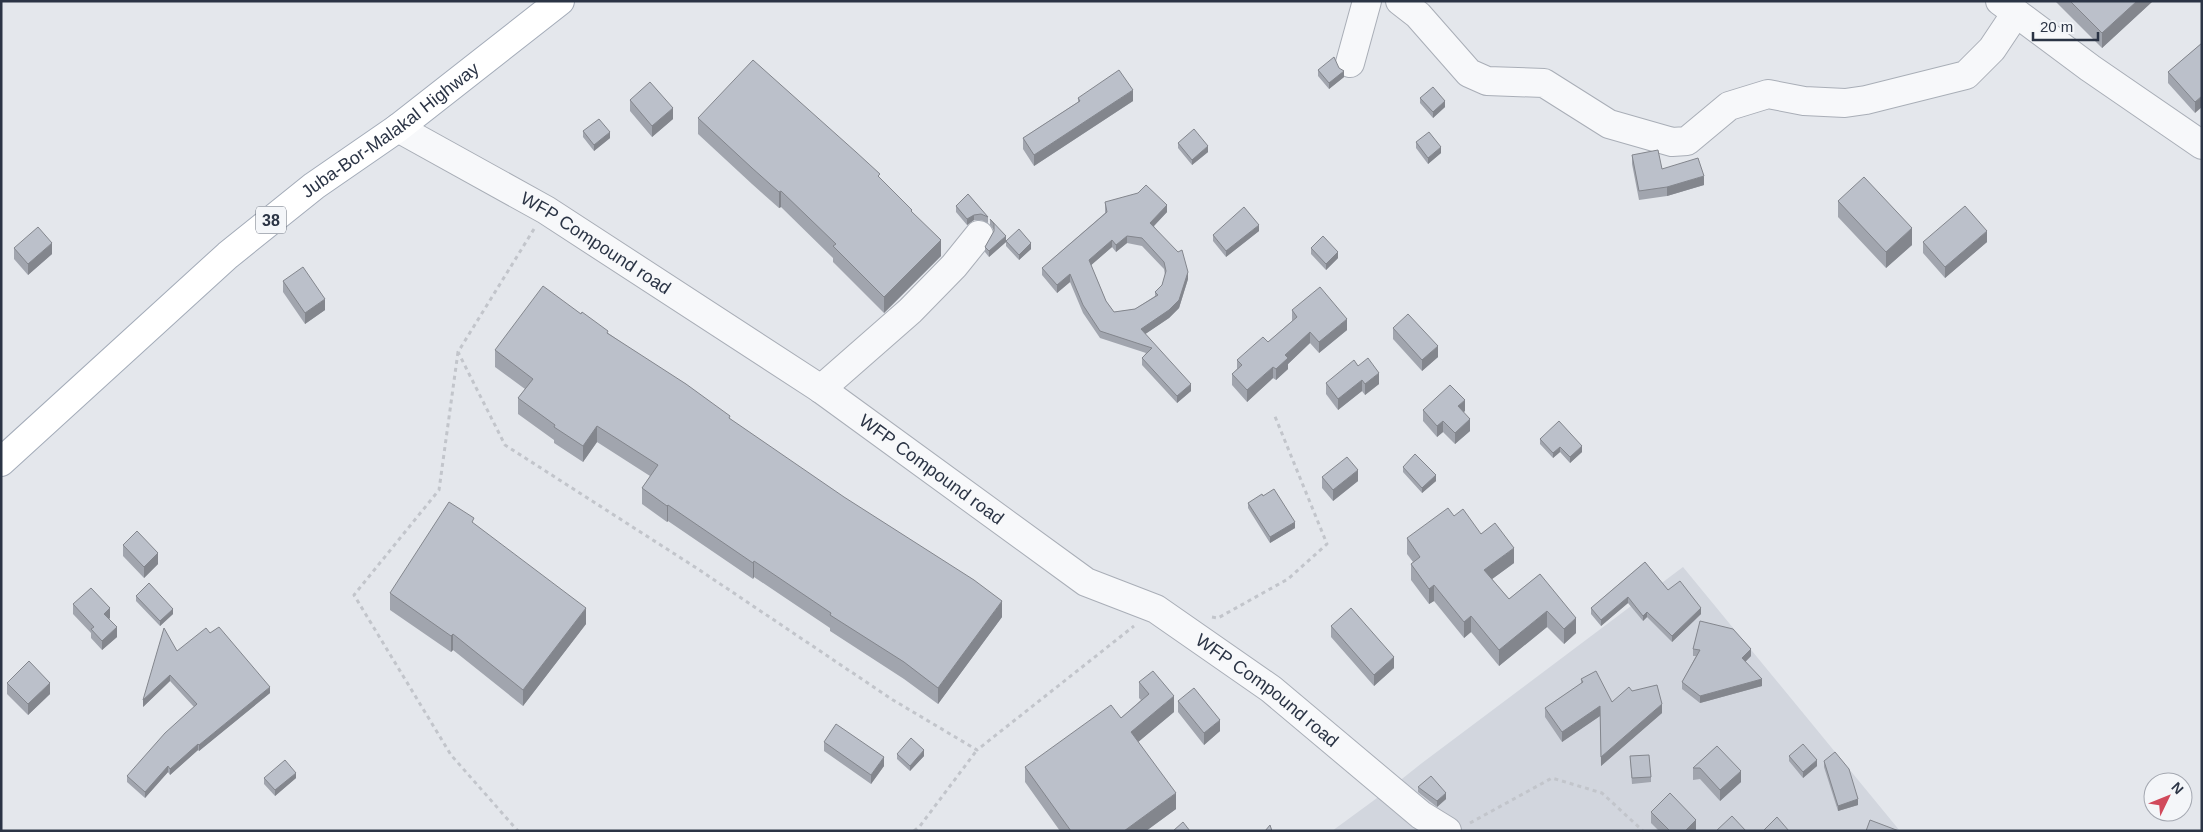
<svg xmlns="http://www.w3.org/2000/svg" width="2203" height="832" viewBox="0 0 2203 832" font-family="Arial,sans-serif">
<rect width="100%" height="100%" fill="#e4e7ec"/>
<path fill="#d2d6de" d="M1683,567L1900,831H1332L1388,790L1422,763Z"/>
<g fill="none" stroke-linecap="round" stroke-linejoin="round">
<defs>
<g id="minor">
<path d="M1400,1L1418,15L1469,73L1487,81L1544,83L1609,124L1672,142L1687,141L1729,106L1768,94L1804,101L1845,103L1866,100L1966,75L1992,49L2016,13"/>
<path d="M2000,1L2090,68L2202,145"/>
<path d="M1350,63L1367,1"/>
<path id="s1" d="M398,128L546,210L821,389L1086,582L1156,609L1271,689L1421,815L1447,831"/>
<path d="M821,389L910,311L954,266L979,235"/>
</g>
<g id="major">
<path id="s2" d="M1,462L228,255L314,186L398,128L560,1"/>
</g>
</defs>
<use href="#minor" stroke="#a9aeb7" stroke-width="30"/>
<use href="#major" stroke="#a3abb8" stroke-width="30"/>
<path stroke="#c2c5cb" stroke-width="3" stroke-dasharray="4 4" stroke-linecap="butt" d="M534,229L458,352L505,445L698,569L893,700L977,750L1134,626
M458,352L439,490L354,595L451,755L518,831
M1212,617L1218,618L1288,579L1327,544L1274,414
M1470,823L1552,778L1602,793L1643,831
M914,831L920,826L977,750"/>
<use href="#minor" stroke="#f7f8fa" stroke-width="28"/>
<use href="#major" stroke="#fff" stroke-width="28"/>
</g>
<path fill="#a1a5ae" fill-rule="evenodd" d="M2055,1H2153L2102,48Z
M2202,43L2195,113L2168,83V72Z
M1339,68L1344,77L1329,89L1318,76V70Z
M1078,98L1133,101L1034,166L1023,149V138L1078,102Z
M1420,98L1445,107L1433,118L1420,103Z
M630,100L673,119L652,137L630,111Z
M698,118L880,178L912,212L941,256L884,313L833,262V258L781,207L779,208L752,184L698,134Z
M583,131L610,138L594,151L583,137Z
M1416,142L1441,153L1428,164L1416,148Z
M1178,143L1208,152L1192,165L1178,148Z
M1632,155L1662,169L1704,185L1667,196L1639,200L1632,164Z
M968,194L988,217V223L981,220H974L967,225L956,212V206Z
M1838,201L1912,245L1886,268L1838,217Z
M1105,202L1167,212L1154,226L1188,279L1179,308L1169,318L1145,334L1191,391L1177,403L1142,365V358L1146,353L1100,338L1083,313L1070,282L1057,293L1042,275V268L1105,213ZM1127,243L1142,246L1164,269L1165,275L1162,285L1155,292V296L1135,309L1114,312L1106,301L1091,265L1112,247L1116,252Z
M990,219L1006,242L989,257L985,252V247L994,232V230L990,225Z
M1259,231L1226,257L1213,241V235Z
M1006,241L1031,249L1019,260L1006,246Z
M1923,242H1987L1945,278L1923,253Z
M14,248L52,254L28,275L14,259Z
M1311,248L1338,258L1326,270L1311,254Z
M283,281L325,310L305,324L283,292Z
M1292,310L1347,330L1319,353L1310,343L1288,364V369L1276,380L1273,378L1247,402L1232,385V374L1237,369V360L1268,342L1292,321Z
M1393,328L1438,357L1422,371L1393,339Z
M608,333L730,419L1002,617L938,704L904,679L830,631V628L754,577L753,579L668,521L667,522L642,504V488L650,476L597,442L583,462L554,443V440L518,414V398L525,389L495,367V350Z
M1358,366L1379,384L1365,395L1362,391L1338,410L1326,394V383Z
M1423,410L1465,411L1463,412L1470,431L1455,444L1443,432L1437,437L1423,421Z
M1540,439L1582,452L1570,463L1560,452L1553,458L1540,444Z
M1403,467L1436,481L1422,493L1403,472Z
M1322,477L1358,481L1333,501L1322,488Z
M1263,496L1295,528L1270,543L1248,508V503Z
M1454,516L1481,534L1514,563L1492,579L1509,599L1540,574L1576,633L1564,644L1547,627L1499,666L1471,632L1464,638L1434,601L1429,604L1411,580V564L1413,562L1407,554V538Z
M474,524L586,624L523,706L453,650L451,652L390,610V593Z
M123,545L158,564L144,578L123,556Z
M1645,562L1668,590L1701,614L1672,642L1647,617L1643,621L1628,603L1601,626L1591,614V608Z
M136,596L173,614L160,626L136,601Z
M73,604L110,618L109,619L117,637L102,650L91,638V633L73,614Z
M1331,626L1394,668L1374,686L1331,637Z
M210,633L270,693L199,751L198,750L170,775L168,772L145,798L127,782V776L194,707L170,681L143,707L177,651Z
M1693,649L1751,656L1745,662L1762,686L1700,703L1682,689V682L1696,656H1693Z
M1581,679L1612,702L1632,691L1662,713L1601,766L1600,716L1562,742L1545,717V708L1581,684Z
M1139,682L1174,712L1138,742L1176,809L1146,831H1060L1025,782V767L1121,718L1141,700L1139,698Z
M7,683L50,694L28,715L7,694Z
M1178,701L1220,731L1204,745L1178,712Z
M824,742L884,766L871,784L824,751Z
M1717,746L1741,782L1720,801L1700,779L1693,780V768Z
M897,754L924,756L910,771L897,759Z
M1630,756L1651,777V782L1632,784Z
M1789,756L1817,766L1803,778L1789,761Z
M1824,761L1858,805L1838,811L1824,767Z
M264,778H296L275,796L264,784Z
M1418,787L1446,799L1437,807L1418,792Z
M1651,812L1696,831H1659L1651,823Z"/>
<path fill="#83868d" d="M2137,1H2153L2102,48V33Z
M1344,71V77L1329,89V83Z
M1133,90V101L1034,166V155Z
M2202,96V107L2195,113V102Z
M1445,101V107L1433,118V112Z
M673,108V119L652,137V126Z
M610,132V138L594,151V145Z
M1208,146V152L1192,165V160Z
M1441,147V153L1428,164V158Z
M1704,176V185L1667,196V187Z
M781,191V207L779,208V192Z
M1167,205V212L1150,230V223Z
M974,215V220L967,225V219Z
M1259,225V231L1226,257V251Z
M1912,228V245L1886,268V252Z
M1987,231V242L1945,278V267Z
M1006,236V242L989,257V251Z
M1127,236V243L1116,252V245Z
M941,240V256L884,313V297Z
M1112,240V247L1089,267V260Z
M52,243V254L28,275V264Z
M1031,243V249L1019,260V255Z
M1338,252V258L1326,270V264Z
M1188,272V279L1179,308L1169,318L1141,337V329Z
M1070,274V282L1057,293V285Z
M325,299V310L305,324V313Z
M1347,319V330L1319,353V342Z
M1310,332V343L1288,364V369L1276,380V369L1285,355Z
M1438,346V357L1422,371V360Z
M1273,367V378L1247,402V390Z
M1379,373V384L1365,395V384Z
M1362,380V391L1338,410V399Z
M1191,384V391L1177,403V396Z
M1465,400V411L1458,417V406Z
M1470,419V431L1455,444V433Z
M1443,421V432L1437,437V426Z
M597,426V442L583,462V446Z
M1582,446V452L1570,463V457Z
M1560,447V452L1553,458V453Z
M1358,470V481L1333,501V490Z
M1436,475V481L1422,493V488Z
M668,505V521L667,522V506Z
M1295,522V528L1270,543V537Z
M1514,548V563L1484,585V570Z
M158,553V564L144,578V567Z
M754,561V577L753,579V563Z
M1434,585V601L1429,604V589Z
M1628,597V603L1601,626V620Z
M1002,601V617L938,704V688Z
M110,608V618L104,623V614Z
M586,608V624L523,706V690Z
M1701,608V614L1672,642V636Z
M173,609V614L160,626V621Z
M1547,611V627L1499,666V650Z
M1647,612V617L1643,621V616Z
M1471,616V632L1464,638V622Z
M1576,618V633L1564,644V629Z
M117,627V637L102,650V641Z
M453,634V650L451,652V636Z
M1751,649V656L1742,665V658Z
M1394,657V668L1374,686V675Z
M170,675V681L143,707V700Z
M1762,679V686L1700,703V696Z
M50,683V694L28,715V704Z
M270,687V693L199,751V745Z
M1174,696V712L1131,748V732Z
M1662,704V713L1601,766V757Z
M1600,706V716L1562,742V732Z
M1220,720V731L1204,745V733Z
M198,744V750L170,775V769Z
M924,750V756L910,771V766Z
M884,757V766L871,784V775Z
M1817,760V766L1803,778V772Z
M168,766V772L145,798V792Z
M1741,771V782L1720,801V790Z
M296,773V778L275,796V790Z
M1176,793V809L1146,831H1124Z
M1446,793V799L1437,807V801Z
M1858,799V805L1838,811V806Z
M1696,820V831H1685Z"/>
<path fill="#bbc0ca" stroke="#83868d" fill-rule="evenodd" d="M2070,1H2137L2102,33Z
M2202,43V96L2195,102L2168,72Z
M1334,57L1339,68L1344,71L1329,83L1318,70Z
M753,60L856,152L880,174L878,176L912,210L911,211L941,240L884,297L833,246L836,244L781,191L779,192L752,168L698,118Z
M1119,70L1133,90L1034,155L1023,138L1080,101L1078,98Z
M650,82L673,108L652,126L630,100Z
M1433,87L1445,101L1433,112L1420,98Z
M599,119L610,132L594,145L583,131Z
M1194,129L1208,146L1192,160L1178,143Z
M1429,132L1441,147L1428,158L1416,142Z
M1658,150L1662,169L1698,158L1704,176L1667,187L1639,191L1632,155Z
M1864,177L1912,228L1886,252L1838,201Z
M1146,185L1167,205L1150,223L1178,252L1182,250L1188,272L1179,300L1169,310L1141,329L1191,384L1177,396L1142,358L1152,348L1100,331L1083,305L1070,274L1057,285L1042,268L1107,212L1105,202L1138,193ZM1127,236L1142,238L1164,262L1166,271L1162,285L1155,292L1158,295L1135,309L1114,312L1106,301L1089,260L1112,240L1116,245Z
M968,194L988,217L981,214L974,215L967,219L956,206Z
M1965,206L1987,231L1945,267L1923,242Z
M1244,207L1259,225L1226,251L1213,235Z
M990,219L1006,236L989,251L985,247L994,231V224Z
M38,227L52,243L28,264L14,248Z
M1019,229L1031,243L1019,255L1006,241Z
M1323,236L1338,252L1326,264L1311,248Z
M303,267L325,299L305,313L283,281Z
M543,286L581,314L582,312L608,331L607,333L686,384L730,416L729,418L844,497L974,580L1002,601L938,688L904,662L830,615L831,613L754,561L753,563L668,505L667,506L642,488L658,465L597,426L583,446L554,427L555,425L518,398L533,379L495,350Z
M1320,287L1347,319L1319,342L1310,332L1285,355L1288,358L1276,369L1273,367L1247,390L1232,374L1242,365L1237,360L1263,337L1268,342L1297,317L1292,310Z
M1408,314L1438,346L1422,360L1393,328Z
M1368,358L1379,373L1365,384L1362,380L1338,399L1326,383L1354,360L1358,366Z
M1450,385L1465,400L1458,406L1470,419L1455,433L1443,421L1437,426L1423,410Z
M1559,421L1582,446L1570,457L1560,447L1553,453L1540,439Z
M1415,454L1436,475L1422,488L1403,467Z
M1347,457L1358,470L1333,490L1322,477Z
M1274,489L1295,522L1270,537L1248,503L1262,494L1263,496Z
M449,502L474,518L472,522L586,608L523,690L453,634L451,636L390,593Z
M1448,508L1454,516L1463,509L1481,534L1495,523L1514,548L1484,570L1509,599L1540,574L1576,618L1564,629L1547,611L1499,650L1471,616L1464,622L1434,585L1429,589L1411,564L1420,557L1407,538Z
M137,531L158,553L144,567L123,545Z
M1645,562L1668,590L1680,581L1701,608L1672,636L1647,612L1643,616L1628,597L1601,620L1591,608Z
M149,583L173,609L160,621L136,596Z
M91,588L110,608L104,614L117,627L102,641L91,629L94,627L73,604Z
M1351,608L1394,657L1374,675L1331,626Z
M1700,621L1733,629L1751,649L1742,658L1762,679L1700,696L1682,682L1700,650L1693,649Z
M219,627L270,687L199,745L198,744L170,769L168,766L145,792L127,776L165,733L197,704L170,675L143,700L164,628L177,651L206,628L210,633Z
M29,661L50,683L28,704L7,683Z
M1153,671L1174,696L1131,732L1176,793L1124,831H1071L1025,767L1111,705L1121,718L1149,694L1139,682Z
M1596,671L1612,702L1629,687L1632,691L1657,685L1662,704L1601,757L1600,706L1562,732L1545,708L1583,682L1581,679Z
M1194,688L1220,720L1204,733L1178,701Z
M836,724L884,757L871,775L824,742Z
M911,738L924,750L910,766L897,754Z
M1803,744L1817,760L1803,772L1789,756Z
M1717,746L1741,771L1720,790L1700,768H1693Z
M1835,752L1849,769L1858,799L1838,806L1824,761Z
M1649,755L1651,777L1632,778L1630,756Z
M285,760L296,773L275,790L264,778Z
M1431,776L1446,793L1437,801L1418,787Z
M1670,793L1696,820L1685,831H1670L1651,812Z
M1732,816L1746,831H1716Z
M1777,817L1789,831H1763Z
M1870,820L1899,831H1866Z
M1183,822L1190,831H1173Z
M1270,825L1272,831H1265Z"/>
<g text-anchor="middle" dominant-baseline="central" stroke-width="5" stroke-linejoin="round" paint-order="stroke">
<rect fill="#f4f6f9" stroke="#676e7b" stroke-width="1" x="256" y="206.5" width="30" height="27" rx="4"/>
<g font-size="16" font-weight="bold" fill="#2b3445">
<text x="271" y="220">38</text>
</g>
<g font-size="18" fill="#2b3445" stroke="#f4f6f9">
<text stroke="none"><textPath href="#s2" startOffset="512">Juba-Bor-Malakal Highway</textPath></text>
<text stroke="none"><textPath href="#s1" startOffset="229">WFP Compound road</textPath></text>
<text stroke="none"><textPath href="#s1" startOffset="634">WFP Compound road</textPath></text>
<text stroke="none"><textPath href="#s1" startOffset="1038">WFP Compound road</textPath></text>
</g>
</g>
<rect width="2203" height="832" fill="none" stroke="#2b3445" stroke-width="5"/>
<g transform="translate(2168 797) rotate(47)"><circle r="24" fill="#f4f6f9" stroke="#a4a8b1"/>
<path d="M0-4L9 19L0 12L-9 19Z" fill="#d1495b"/>
<text y="-8" font-size="14" font-weight="bold" text-anchor="middle" fill="#2b3445">N</text>
</g>
<path d="M2033 32v8h65v-8" fill="none" stroke="#2b3445" stroke-width="2.5"/>
<text x="2040" y="32" font-size="15" fill="#2b3445" stroke="#f4f6f9" stroke-width="4" paint-order="stroke">20 m</text>
</svg>
